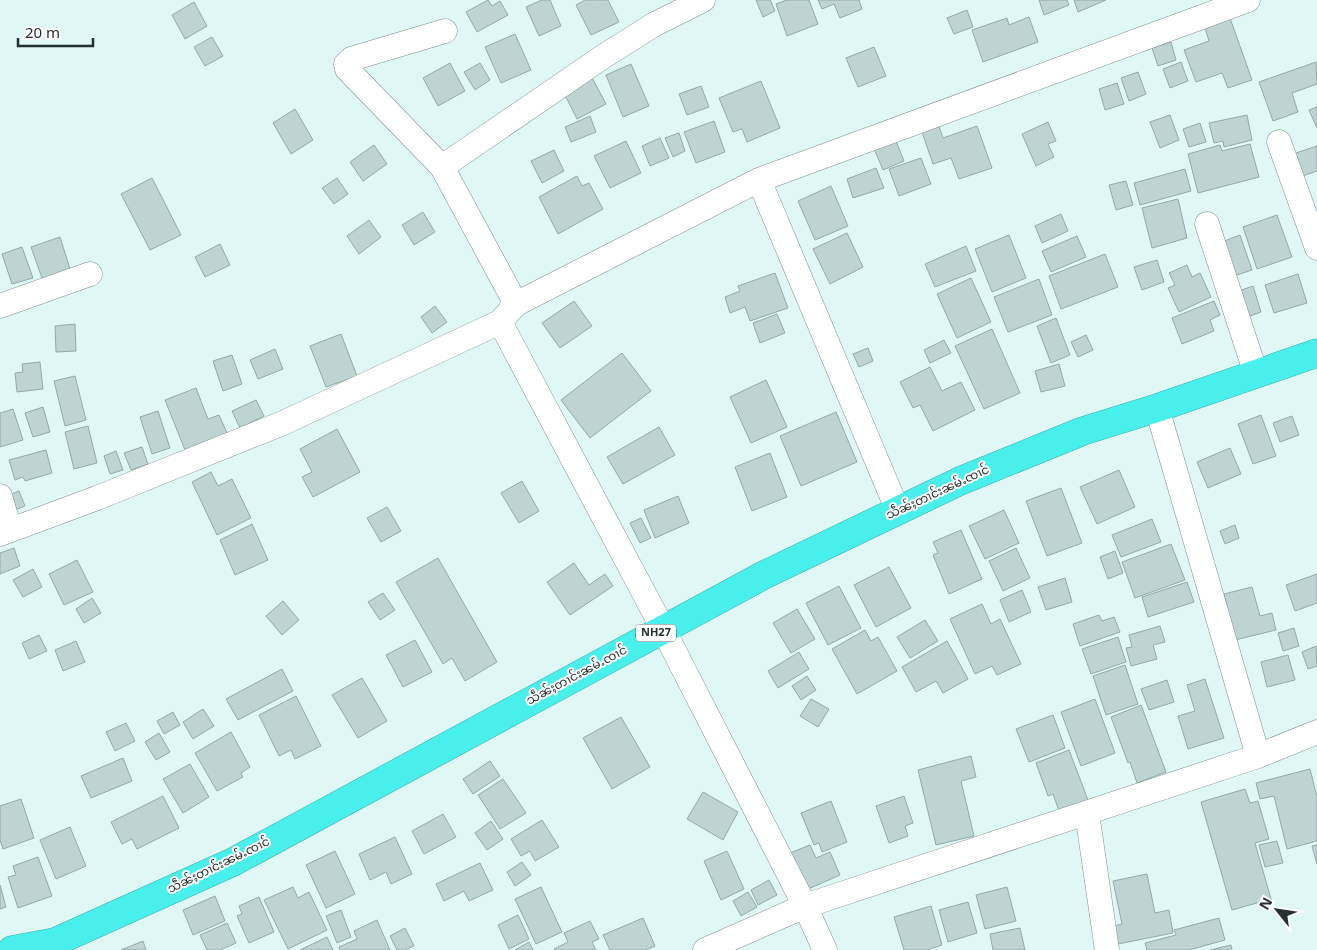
<svg xmlns="http://www.w3.org/2000/svg" width="1317" height="950" viewBox="0 0 1317 950" font-family="Georgia,'Noto Sans Myanmar',serif">
<rect width="100%" height="100%" fill="#dff8f6"/>
<path fill="#bdd4d3" stroke="#92a9a8" d="M488,0L492,6L500,1L508,15L477,32L466,12Z
M542,0H550L561,26L539,36L526,7Z
M585,0H608L619,22L591,35L576,5Z
M756,0H770L775,11L763,17Z
M787,0H809L818,24L787,36L776,4Z
M818,0H859L862,9L840,18L834,4L822,9Z
M1039,0H1067L1069,5L1044,15Z
M1074,0H1106L1078,12Z
M194,2L207,26L185,39L172,15Z
M967,10L973,27L954,34L947,18Z
M1029,17L1038,42L983,62L972,30L1007,18L1009,25Z
M1230,18L1252,80L1228,88L1222,73L1196,82L1184,50L1209,41L1205,28Z
M515,34L531,70L501,83L485,47Z
M212,37L223,56L205,66L194,47Z
M1171,42L1176,60L1158,66L1152,48Z
M874,47L886,76L858,87L846,58Z
M1181,62L1188,81L1170,88L1163,69Z
M1316,62L1317,84L1292,93L1298,112L1273,121L1259,82Z
M450,63L465,91L438,106L423,78Z
M480,63L490,80L475,90L464,72Z
M631,64L649,106L623,117L606,75Z
M1138,72L1146,94L1129,101L1121,78Z
M590,74L606,104L577,119L562,89Z
M761,81L780,128L747,142L742,129L733,132L719,98Z
M1117,83L1124,104L1105,110L1099,89Z
M701,86L709,107L687,115L679,94Z
M1317,107V128L1309,110Z
M295,109L313,140L291,154L273,123Z
M1170,115L1179,140L1160,148L1150,122Z
M1247,115L1252,140L1224,147L1223,141L1214,143L1209,123Z
M590,116L596,132L571,142L565,127Z
M714,121L725,152L696,163L684,132Z
M1048,122L1056,141L1048,144L1054,157L1036,166L1022,134Z
M1200,123L1206,142L1189,147L1183,129Z
M939,126L943,138L977,126L992,168L959,179L951,158L933,164L922,132Z
M679,133L685,151L673,157L665,138Z
M894,136L904,161L883,170L872,144Z
M660,138L669,158L650,166L642,146Z
M626,141L641,173L610,188L594,156Z
M1250,144L1259,177L1198,193L1188,154L1220,145L1222,151Z
M374,145L387,164L363,181L350,162Z
M1317,146V171L1294,179L1287,156Z
M554,150L564,171L542,183L531,161Z
M921,158L931,184L899,196L889,169Z
M876,168L884,188L853,198L847,179Z
M1185,169L1191,191L1140,205L1134,183Z
M577,176L582,186L589,183L603,209L558,234L539,197Z
M152,178L181,235L150,250L121,194Z
M337,178L348,194L334,204L322,188Z
M1126,181L1133,205L1116,210L1109,185Z
M831,186L848,226L815,240L798,201Z
M1178,199L1187,238L1152,248L1142,208Z
M423,212L435,232L414,245L402,225Z
M1061,214L1068,231L1042,243L1035,226Z
M1277,215L1292,257L1257,269L1243,227Z
M369,220L381,237L359,254L347,236Z
M847,233L863,267L830,284L813,249Z
M1009,235L1026,278L992,292L975,249Z
M1240,235L1252,270L1231,277L1219,243Z
M1077,236L1086,257L1051,272L1042,251Z
M60,237L71,272L43,281L31,247Z
M220,244L230,265L205,277L195,257Z
M966,246L976,271L935,287L925,264Z
M22,247L33,278L12,284L2,254Z
M1105,254L1118,287L1061,309L1049,276Z
M1157,260L1164,282L1142,290L1134,267Z
M1187,265L1192,277L1200,273L1211,297L1179,312L1168,288L1175,285L1169,273Z
M775,273L788,308L750,321L745,307L730,313L725,297L740,291L738,286Z
M1298,274L1307,303L1274,313L1265,285Z
M971,278L991,322L957,338L937,294Z
M1039,279L1052,315L1008,332L994,297Z
M1253,286L1261,312L1242,319L1233,293Z
M574,301L592,326L560,348L542,323Z
M1214,301L1220,315L1210,320L1214,331L1182,344L1172,318Z
M435,306L447,322L432,333L421,317Z
M777,314L785,333L760,343L753,323Z
M1056,318L1070,355L1051,363L1037,326Z
M75,324L76,351L56,352L55,326Z
M992,329L1020,393L984,409L955,346Z
M341,334L357,376L326,387L310,346Z
M1086,335L1093,350L1078,357L1071,342Z
M944,340L951,353L930,363L924,350Z
M868,348L873,361L859,367L853,354Z
M275,349L283,369L258,379L250,360Z
M622,353L651,391L590,438L561,400Z
M232,355L242,384L223,391L213,361Z
M40,362L43,389L17,392L15,373L23,372L22,364Z
M1059,364L1065,386L1041,392L1035,371Z
M930,367L942,391L961,382L975,410L933,431L920,405L913,408L900,382Z
M75,376L86,420L65,426L54,381Z
M766,380L787,427L751,443L730,397Z
M196,388L208,419L219,415L227,433L185,450L165,400Z
M256,400L264,416L240,428L232,411Z
M43,407L50,432L33,437L25,413Z
M13,409L23,440L0,447V413Z
M158,411L170,448L152,454L140,417Z
M836,412L857,462L801,486L780,436Z
M1261,415L1276,456L1253,464L1238,424Z
M1292,416L1299,435L1280,442L1273,423Z
M88,426L97,463L74,469L65,432Z
M659,427L675,455L623,484L607,457Z
M337,429L360,472L313,497L302,477L312,472L300,449Z
M142,447L148,464L131,470L124,453Z
M1230,448L1241,474L1208,488L1197,462Z
M46,450L52,473L25,481L23,477L15,480L9,460Z
M116,451L123,470L110,474L104,456Z
M770,453L787,497L752,511L735,467Z
M1119,470L1135,507L1097,524L1080,487Z
M211,472L218,486L232,479L251,518L217,535L192,482Z
M522,481L539,511L519,523L501,493Z
M1061,488L1082,543L1047,556L1026,501Z
M19,491L25,506L12,511L7,496Z
M678,496L689,523L655,538L644,510Z
M387,507L401,531L381,542L367,518Z
M1004,510L1019,543L985,559L969,526Z
M641,518L651,538L640,543L630,523Z
M1152,519L1161,542L1121,557L1112,535Z
M252,524L268,560L235,575L220,540Z
M1235,525L1239,538L1225,544L1220,531Z
M961,530L982,579L949,594L933,555L938,553L933,542Z
M1171,544L1185,580L1135,598L1122,562Z
M14,548L20,566L0,574V553Z
M1016,548L1030,578L1003,591L989,561Z
M1115,551L1123,573L1108,579L1100,557Z
M438,558L497,662L465,681L452,658L443,664L396,582Z
M77,560L93,592L64,605L49,574Z
M574,563L589,585L605,574L613,586L570,615L547,582Z
M889,567L911,608L876,627L854,585Z
M33,569L42,587L23,597L13,580Z
M1317,574V603L1295,611L1286,585Z
M1065,578L1072,602L1046,610L1038,587Z
M1187,582L1194,602L1148,617L1142,597Z
M839,586L861,628L828,645L806,603Z
M1252,587L1260,616L1272,613L1276,630L1235,640L1224,594Z
M1022,590L1031,612L1009,622L1000,600Z
M383,593L395,610L380,620L368,602Z
M92,598L101,613L84,623L76,609Z
M283,601L299,620L282,635L266,616Z
M982,604L991,624L1000,619L1021,664L997,675L992,666L975,674L950,619Z
M797,609L815,639L791,653L773,623Z
M1099,615L1102,621L1114,617L1120,632L1080,646L1073,624Z
M925,620L938,641L910,658L897,637Z
M1160,626L1165,642L1153,645L1157,659L1131,666L1126,648L1132,647L1129,635Z
M1294,628L1299,646L1283,651L1278,633Z
M865,630L871,641L878,637L897,671L857,694L832,649Z
M39,635L47,651L29,659L22,643Z
M1118,637L1126,662L1091,674L1082,649Z
M415,640L432,672L403,687L386,655Z
M76,641L85,662L63,671L55,650Z
M947,641L968,679L943,693L936,681L916,692L902,667Z
M1316,646L1317,666L1308,669L1302,652Z
M799,652L809,669L778,688L768,671Z
M1288,655L1295,680L1267,687L1261,662Z
M1125,665L1138,704L1106,715L1093,676Z
M282,669L293,691L238,720L226,699Z
M807,676L816,690L801,700L792,686Z
M362,678L387,721L358,738L332,695Z
M1205,679L1224,738L1188,749L1178,716L1195,711L1187,685Z
M1167,680L1174,702L1149,710L1141,689Z
M296,696L321,746L295,759L291,750L279,756L259,715Z
M811,699L829,709L818,727L800,716Z
M1095,699L1115,753L1081,766L1061,712Z
M1141,705L1166,772L1137,783L1130,762L1128,763L1111,717Z
M203,709L214,726L193,739L183,722Z
M173,712L180,725L164,734L157,721Z
M1053,715L1065,748L1029,762L1016,729Z
M621,717L650,767L612,789L583,738Z
M126,723L135,741L115,751L106,732Z
M231,732L250,767L241,773L243,777L217,791L195,753Z
M159,733L170,752L156,760L145,742Z
M1069,750L1088,800L1059,811L1053,794L1048,796L1036,763Z
M971,756L976,777L961,781L974,836L936,845L918,770Z
M123,758L132,781L91,798L81,776Z
M490,761L500,776L473,794L463,779Z
M190,764L209,797L183,813L163,779Z
M1310,769L1317,797V841L1287,849L1274,796L1260,799L1256,783Z
M503,779L526,813L500,829L478,795Z
M1245,789L1250,803L1258,801L1269,839L1255,843L1271,899L1232,910L1201,802Z
M703,792L738,812L723,840L687,819Z
M163,796L179,828L137,849L132,839L122,844L111,822Z
M904,796L913,823L905,826L908,836L889,843L876,806Z
M21,799L34,838L3,849L0,840V806Z
M831,801L847,842L822,852L819,843L814,845L801,813Z
M443,814L456,837L424,854L412,831Z
M542,820L559,847L535,861L530,851L521,856L511,839Z
M491,821L503,839L487,850L475,833Z
M70,827L86,866L56,879L40,840Z
M395,837L412,874L391,884L386,872L370,880L359,854Z
M1277,841L1283,863L1265,867L1259,845Z
M810,845L816,858L830,852L840,875L806,890L790,853Z
M1317,845V864L1312,846Z
M335,851L355,894L326,908L306,865Z
M727,851L744,889L721,900L704,861Z
M38,857L52,896L18,908L8,877L16,875L13,866Z
M522,862L531,875L515,886L507,872Z
M480,863L493,890L469,901L464,891L444,901L436,884Z
M1147,874L1155,913L1169,910L1173,933L1118,944L1114,926L1122,924L1113,881Z
M769,880L777,895L758,905L751,890Z
M0,885L6,907L0,909Z
M293,887L298,898L309,892L327,930L288,949L264,900Z
M541,887L562,932L536,944L515,899Z
M1007,887L1016,921L985,929L976,895Z
M748,892L757,907L741,916L733,901Z
M215,896L225,921L193,935L183,910Z
M259,897L274,932L249,943L237,916L242,914L239,906Z
M968,902L977,933L948,942L939,910Z
M931,906L942,945L927,950H904L894,917Z
M341,910L351,937L337,943L326,916Z
M518,915L529,939L509,949L498,925Z
M643,918L655,946L645,950H610L603,935Z
M1219,918L1225,940L1189,950H1147L1145,943L1176,935L1174,930Z
M377,920L390,950H340L339,947L357,939L354,931Z
M590,921L599,939L592,942L596,950H555L554,949L568,942L564,933Z
M227,923L236,943L220,950H207L200,935Z
M405,928L414,946L405,950H397L390,936Z
M1020,928L1025,950H993L990,934Z
M327,937L333,950H300Z
M143,941L146,950H121Z
M529,942L533,950H515Z
M1231,945L1232,950H1210Z"/>
<g fill="none" stroke-linecap="round" stroke-linejoin="round">
<defs>
<path id="street" d="M445,31L351,59L346,64L347,69L442,167L516,304
M1279,142L1317,248
M442,167L604,56L655,24L703,0
M759,180L898,511
M1207,224L1256,374
M0,306L90,274
M500,322L663,629L805,906L825,950
M1157,408L1258,756
M0,496L10,530
M0,534L97,498L283,423L500,322L516,304L759,180L1248,0
M1087,813L1107,950
M705,950L805,906L1258,756L1317,732"/>
<path id="highway" d="M12,950L55,942L233,862L764,575L960,481L1083,431L1157,408L1317,353"/>
</defs>
<use href="#street" stroke="#7b918f" stroke-width="25"/>
<use href="#highway" stroke="#3daca9" stroke-width="29"/>
<use href="#street" stroke="#fff" stroke-width="24"/>
<use href="#highway" stroke="#49f0eb" stroke-width="28"/>
</g>
<g text-anchor="middle" dominant-baseline="central" stroke-width="4" stroke-linejoin="round" paint-order="stroke">
<rect fill="#fff" stroke="#676d6d" stroke-width="1" x="636" y="624.5" width="40" height="17" rx="4"/>
<g font-size="11" font-weight="bold" fill="#262f2f">
<text x="656" y="633">NH27</text>
</g>
<g font-size="12" fill="#262f2f" stroke="#fff">
<text transform="translate(938 493) rotate(-25)">သဵၼ်ႈတၢင်းၼမ်ႉၸၢင်</text>
<text transform="translate(577 676) rotate(-28)">သဵၼ်ႈတၢင်းၼမ်ႉၸၢင်</text>
<text transform="translate(219 866) rotate(-26)">သဵၼ်ႈတၢင်းၼမ်ႉၸၢင်</text>
</g>
</g>
<g transform="translate(1277 910) rotate(300)" stroke="#ffffff" stroke-width="4" paint-order="stroke">
<path d="M0-4L9 19L0 12L-9 19Z" fill="#262f2f"/>
<text y="-8" font-size="14" font-weight="bold" text-anchor="middle" fill="#262f2f">N</text>
</g>
<path d="M18 38v8h75v-8" fill="none" stroke="#262f2f" stroke-width="2.5"/>
<text x="25" y="38" font-size="15" fill="#262f2f" stroke="#ffffff" stroke-width="4" paint-order="stroke">20 m</text>
</svg>
